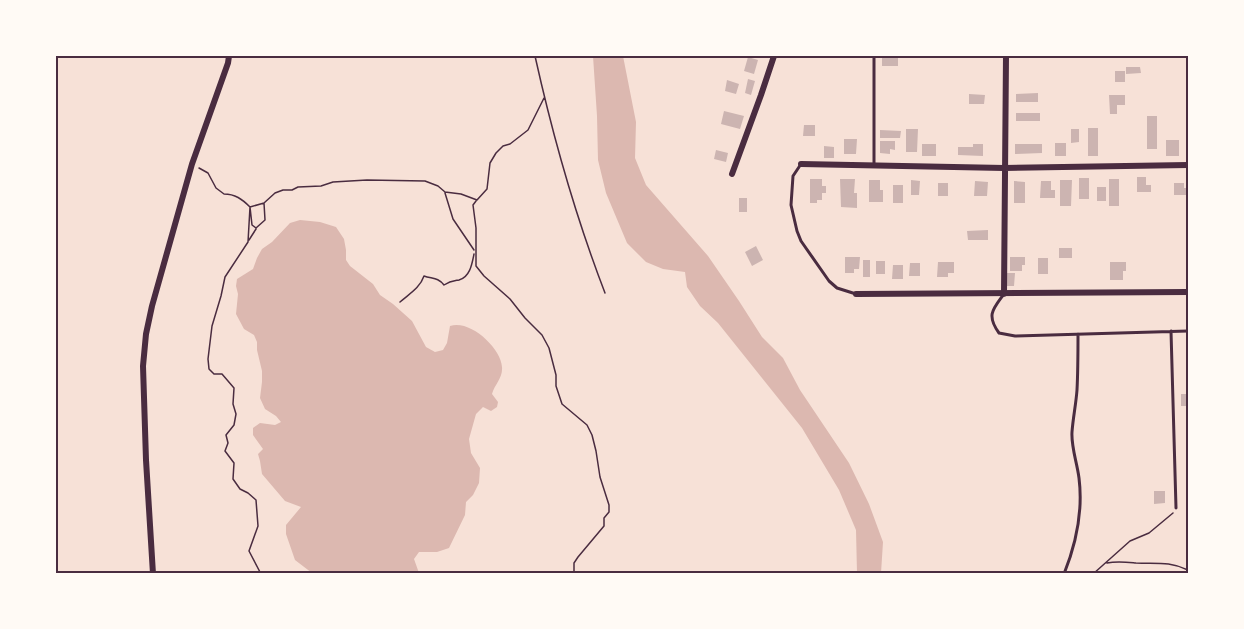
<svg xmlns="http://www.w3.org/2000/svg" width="1244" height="629" viewBox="0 0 1244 629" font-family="'Fira Sans',sans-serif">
<rect width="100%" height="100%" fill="#f7e1d7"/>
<path fill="#dcb8b0" d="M593,56H623L636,122L635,158L646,185L708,256L739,301L762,337L783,358L800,390L849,463L869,504L883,542L881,573H857L856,530L839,490L802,428L718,323L700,306L687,287L685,272L663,269L646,262L627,243L606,193L598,160L597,116Z
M300,220L320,222L336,227L344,239L346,250V260L350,266L373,284L380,295L393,304L412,321L426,347L435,352L443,350L447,343L450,326C470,319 501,348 502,367C503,378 495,384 492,394L498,402L497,407L491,411L483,407L476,414L469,439L471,453L480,468L479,483L473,495L466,502L465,515L449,548L437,552H419L414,559L419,573H312L295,560L286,534V525L301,507L285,501L262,474L260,461L258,454L263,449L253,435V428L260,423L275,425L281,422L276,416L265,409L260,398L262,382V371L257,350V342L254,335L244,329L236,314L238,294L236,286L237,279L253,269L257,258L262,249L272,242L290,223Z"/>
<path fill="#ccb4b1" d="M748,57L758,60L754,74L744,71Z
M882,57H898V66H882Z
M1126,67H1140L1141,73L1126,74Z
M1115,71H1125V82H1115Z
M748,79L755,81L751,95L745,93Z
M727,80L739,84L736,94L725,91Z
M1038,93V102H1016V94Z
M969,94L985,95L984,104H969Z
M1109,95H1125V105H1117V114H1110Z
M724,111L744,116L740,129L721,124Z
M1016,113H1040V121H1016Z
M1147,116H1157V149H1147Z
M804,125H815V136H803Z
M1088,128H1098V156H1088Z
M906,129H918L917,152H906Z
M1071,129H1079V142L1071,143Z
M880,130L901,131L900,138H880Z
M844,139H857L856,154H844Z
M1166,140H1179V156H1166Z
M880,141H895V150L890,149V154L880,153Z
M1055,143H1066V156H1055Z
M922,144H936V156H922Z
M973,144H983V156L958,155V147H973Z
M1015,144H1042V153L1015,154Z
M824,146L834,147V158H824Z
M716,150L728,153L726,162L714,159Z
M1137,177H1146V185H1151V192H1137Z
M1079,178H1089V199H1079Z
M810,179H822V186H826V193H822V200H817V203H810Z
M840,179H855L854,193H857V208L841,207Z
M1109,179H1119V206H1109Z
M869,180H880V190H883V202H869Z
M911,180L920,181L919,195H911Z
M1060,180H1072L1071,206H1060Z
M975,181L988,182L987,196H974Z
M1014,181L1025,182V203H1014Z
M1041,181H1051V190H1055V198H1040Z
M938,183H948V196H938Z
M1174,183H1184V188H1188V195H1174Z
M893,185H903V203H893Z
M1097,187H1106V201H1097Z
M739,198H747V212H739Z
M988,230V240H968L967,231Z
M756,246L763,260L752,266L745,252Z
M1059,248H1072V258H1059Z
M845,257H860L859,269H854V273H845Z
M1010,257H1025V265H1022V271H1010Z
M1038,258H1048V274H1038Z
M863,260H870V277H863Z
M876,261H885V274H876Z
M938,262H954V273H948V277H937Z
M1110,262H1126V271H1123V280H1110Z
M910,263H920V276H909Z
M893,265H903V279H892Z
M1007,273H1015L1014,286H1006Z
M1181,394H1188V406H1181Z
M1154,491H1165V503L1154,504Z"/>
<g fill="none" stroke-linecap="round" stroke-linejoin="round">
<path stroke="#4a2c40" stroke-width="1.5" d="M535,56C553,137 575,215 605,293
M199,168L208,173L216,188L224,194C235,194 242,199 250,207L264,203L275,193L283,190H292L298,187L321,186L333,182L367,180L425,181L438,186L445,192L461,194L477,200L487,189L490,163L496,153L503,146L510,144L528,130L544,98
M445,193L453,219L474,250
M476,201L473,205L476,228V266L484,276L510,299L525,318L542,335L549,348L556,375V386L562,404L587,425L592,435L596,451L600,477L609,505V512L604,518V526L578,557L574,563V574
M249,240L256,229
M400,302C409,294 420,288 424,276C432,279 438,277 444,285C450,281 453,281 459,280C470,277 472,264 474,254
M1107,563C1117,561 1125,562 1136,563C1156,564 1169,561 1188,570
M261,574L249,551L258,526L256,500L248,493L240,489L233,479L234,463L225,451L228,443L226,435L234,425L236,414L233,404L234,388L222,374H214L209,369L208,359L212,326L221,296L225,277L248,242L250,207L252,225L256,228L265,220L264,203
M1093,574L1130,541L1149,533L1173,513"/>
<path stroke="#4a2c40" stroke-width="3" d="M874,56V164
M801,164L793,176L791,205L797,231L801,241L829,281L837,288L856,294
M1004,294C993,309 986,315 999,333L1015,336L1188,331
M1171,331L1176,508
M1064,574C1076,544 1083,510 1079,478C1077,462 1071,447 1072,432C1073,418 1076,404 1077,390C1078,371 1078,353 1078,334"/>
<path stroke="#4a2c40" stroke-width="6" d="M801,164L1004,168L1188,165
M732,174L761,95L774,56
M856,294L1188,292
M1004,294L1006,56
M153,574L146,460L143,366L146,334L152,306L192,164L228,63L229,56"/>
</g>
<rect width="1244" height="629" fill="none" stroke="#fffaf5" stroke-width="114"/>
<rect x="57" y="57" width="1130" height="515" fill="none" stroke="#4a2c40" stroke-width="2"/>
</svg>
